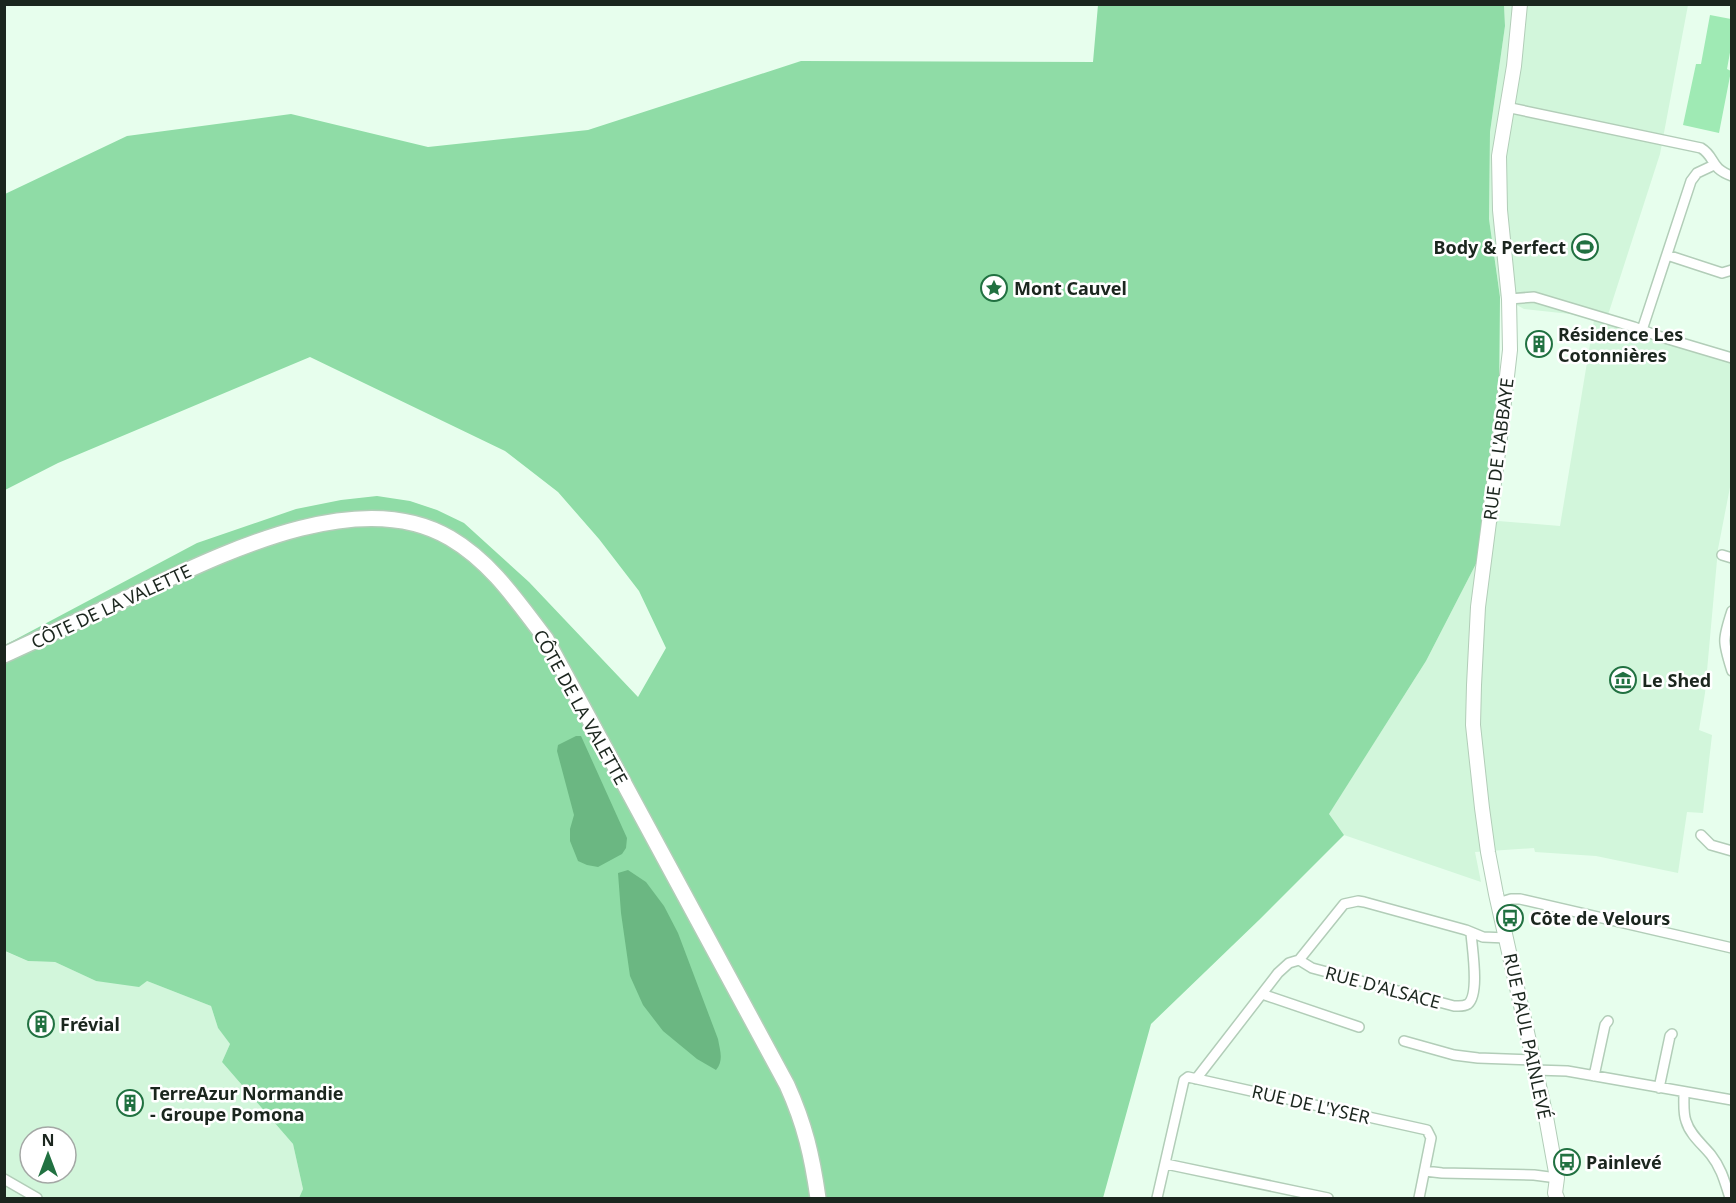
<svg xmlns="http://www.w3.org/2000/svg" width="1736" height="1203" viewBox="0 0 1736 1203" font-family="'Noto Sans',sans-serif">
<rect width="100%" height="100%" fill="#e7feed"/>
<path fill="#d2f6db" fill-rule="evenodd" d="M1504,5H1688L1660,154L1607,318L1524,309L1500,296L1489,219L1490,132L1505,26Z
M1594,320L1731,360V482L1718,549L1705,693L1699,730L1712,735L1703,813L1687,812L1678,873L1596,856L1535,852L1534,848L1475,852L1481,882L1344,835L1328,815L1426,661L1498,521L1560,526Z
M4,951L28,961L55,962L96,981H147L211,1006L218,1028L230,1044L222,1062L293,1144L303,1189L299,1198H5ZM30,1137H66V1173H30Z"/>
<path fill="#9feab4" d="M1710,15L1731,19V47L1727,69L1731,71L1719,133L1683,125L1696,64H1701Z"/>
<path fill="#8fdca6" d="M1098,5H1504L1505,26L1490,132L1489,219L1500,297L1498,521L1426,661L1329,814L1344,835L1259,920L1151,1024L1103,1198H299L303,1189L293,1144L222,1062L230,1044L218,1028L211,1006L147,981L139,987L96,981L55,962L28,961L5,951V645L197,543L296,509L341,500L377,496L410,501L437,510L464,523L529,582L638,697L666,648L639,591L599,539L558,492L505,451L310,357L58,463L5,490V194L127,136L291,114L428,147L588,130L801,61L1093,62Z"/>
<path fill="#6bb782" d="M576,736H581L627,838L626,848L622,854L598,867L587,865L578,861L570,841V829L574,815L557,751L558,745Z
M628,870L646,882L664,906L678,933L718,1039C720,1051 724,1060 716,1070L697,1059L663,1031L643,1005L630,976L621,913L618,873Z"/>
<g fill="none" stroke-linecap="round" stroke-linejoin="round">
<defs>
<path id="street" d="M1506,107L1701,148C1716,157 1709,168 1732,176
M1667,255L1722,273L1732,270
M1509,299L1534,297L1634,327L1658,336L1732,358
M1642,330L1691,181L1697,173L1714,165
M1722,555L1732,558
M1732,611C1722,641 1723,642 1732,671
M1701,835L1711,845L1732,851
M1498,903L1511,899H1520L1732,948
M1299,960L1312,968L1454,1006C1459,1006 1463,1007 1468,1004C1480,994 1472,948 1471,933
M1262,994L1359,1027
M1404,1041L1454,1055L1478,1058L1533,1060
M1535,1070L1567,1071L1732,1100
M1594,1076L1605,1025L1608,1021
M1196,1079L1278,973L1289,963L1299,960L1344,904L1358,901L1364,902L1466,930L1483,937L1507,938
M1659,1088L1670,1036L1672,1034
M1684,1093C1684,1102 1683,1113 1686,1121C1690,1135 1703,1145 1711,1155C1722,1169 1725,1183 1730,1198
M1166,1164L1328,1198
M1425,1171L1442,1173L1534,1175L1557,1178
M4,1179L37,1198
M1157,1198L1184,1080L1188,1077L1427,1130L1431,1138L1419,1198"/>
<path id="secondary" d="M1520,4L1514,66L1499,156L1500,210L1509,299L1510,350L1500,437L1478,607L1474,685L1473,725L1482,808L1488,852L1496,894L1546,1117L1557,1178L1555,1193L1557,1198"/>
<path id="primary" d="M4,655C48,635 92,614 136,594C222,554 359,484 450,538C491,562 517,601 546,639L787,1085C805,1125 812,1156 818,1198"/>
</defs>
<use href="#street" stroke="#b2cdb8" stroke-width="12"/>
<use href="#secondary" stroke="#b2cdb8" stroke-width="16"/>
<use href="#primary" stroke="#b2cdb8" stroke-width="18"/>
<use href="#street" stroke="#fff" stroke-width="9"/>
<use href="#secondary" stroke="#fff" stroke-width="14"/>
<use href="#primary" stroke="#fff" stroke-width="15"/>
</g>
<defs>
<symbol id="stadium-ring" viewBox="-11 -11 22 22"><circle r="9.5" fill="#fff" stroke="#217141" stroke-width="1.5"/><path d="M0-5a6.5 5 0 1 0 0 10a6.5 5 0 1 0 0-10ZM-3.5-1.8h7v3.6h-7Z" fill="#217141"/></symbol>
<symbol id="sight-ring" viewBox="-11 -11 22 22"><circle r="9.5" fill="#fff" stroke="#217141" stroke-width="1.5"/><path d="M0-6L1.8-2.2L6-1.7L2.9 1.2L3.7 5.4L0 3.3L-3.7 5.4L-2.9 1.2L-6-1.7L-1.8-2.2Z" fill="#217141"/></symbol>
<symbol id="building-ring" viewBox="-11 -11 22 22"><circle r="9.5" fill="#fff" stroke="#217141" stroke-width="1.5"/><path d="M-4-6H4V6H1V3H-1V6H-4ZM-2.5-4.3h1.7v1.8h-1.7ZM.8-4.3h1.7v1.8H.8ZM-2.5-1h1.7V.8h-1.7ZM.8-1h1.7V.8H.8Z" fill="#217141"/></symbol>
<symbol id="museum-ring" viewBox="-11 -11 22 22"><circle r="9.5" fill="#fff" stroke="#217141" stroke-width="1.5"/><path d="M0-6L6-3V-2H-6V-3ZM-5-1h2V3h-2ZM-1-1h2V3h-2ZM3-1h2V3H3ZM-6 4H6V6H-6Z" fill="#217141"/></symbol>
<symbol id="bus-ring" viewBox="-11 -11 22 22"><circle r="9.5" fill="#fff" stroke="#217141" stroke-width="1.5"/><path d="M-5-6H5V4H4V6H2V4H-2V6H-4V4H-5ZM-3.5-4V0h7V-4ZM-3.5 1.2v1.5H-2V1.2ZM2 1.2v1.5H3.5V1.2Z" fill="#217141"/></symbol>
</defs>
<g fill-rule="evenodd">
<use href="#stadium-ring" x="1570" y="232" width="30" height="30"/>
<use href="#sight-ring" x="979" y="273" width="30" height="30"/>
<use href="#building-ring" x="1524" y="329" width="30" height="30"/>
<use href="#museum-ring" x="1608" y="665" width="30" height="30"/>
<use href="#bus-ring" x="1495" y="903" width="30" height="30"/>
<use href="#building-ring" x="26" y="1009" width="30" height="30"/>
<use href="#building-ring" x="115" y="1088" width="30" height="30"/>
<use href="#bus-ring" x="1552" y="1147" width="30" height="30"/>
</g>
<g text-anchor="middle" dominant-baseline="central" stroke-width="5" stroke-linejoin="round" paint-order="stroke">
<g font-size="18" font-weight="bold" fill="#1b261e" stroke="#fff" text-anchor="start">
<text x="1566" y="247" text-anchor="end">Body &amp; Perfect</text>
<text x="1014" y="288">Mont Cauvel</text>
<text x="1558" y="334">Résidence Les<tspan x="1558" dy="21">Cotonnières</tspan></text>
<text x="1642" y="680">Le Shed</text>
<text x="1530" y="918">Côte de Velours</text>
<text x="60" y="1024">Frévial</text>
<text x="150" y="1093">TerreAzur Normandie<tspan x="150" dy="21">- Groupe Pomona</tspan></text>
<text x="1586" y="1162">Painlevé</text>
</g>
<g font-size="18" fill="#1b261e" stroke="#fff">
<text transform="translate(1498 449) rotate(-83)">RUE DE L'ABBAYE</text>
<text transform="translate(111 606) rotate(-25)">CÔTE DE LA VALETTE</text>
<text transform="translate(581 707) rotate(61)">CÔTE DE LA VALETTE</text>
<text transform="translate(1383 987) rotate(15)">RUE D'ALSACE</text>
<text transform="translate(1528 1036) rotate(78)">RUE PAUL PAINLEVÉ</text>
<text transform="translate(1311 1104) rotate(13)">RUE DE L'YSER</text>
</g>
</g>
<rect width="1736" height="1203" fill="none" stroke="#1b261e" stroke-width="12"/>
<g transform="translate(48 1155)"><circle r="28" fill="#ffffff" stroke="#a4a8a5" stroke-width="1.5"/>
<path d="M0-4.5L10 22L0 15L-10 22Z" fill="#217141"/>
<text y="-9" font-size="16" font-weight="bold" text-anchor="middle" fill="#1b261e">N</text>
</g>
</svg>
